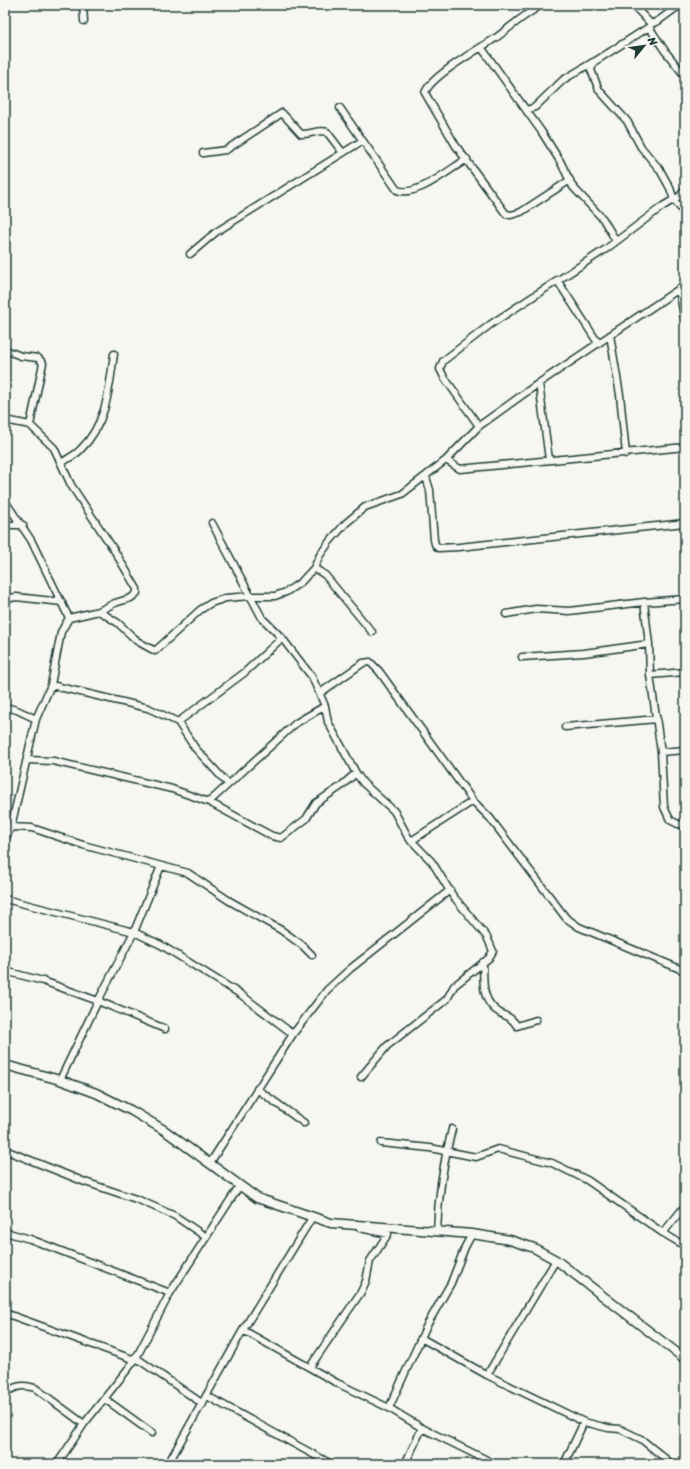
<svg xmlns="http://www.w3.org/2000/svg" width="690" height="1469" viewBox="0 0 690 1469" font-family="Sriracha,sans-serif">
<rect width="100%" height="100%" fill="#f6f6f2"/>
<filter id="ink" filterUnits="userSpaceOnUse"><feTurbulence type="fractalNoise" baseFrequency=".025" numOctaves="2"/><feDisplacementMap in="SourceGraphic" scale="8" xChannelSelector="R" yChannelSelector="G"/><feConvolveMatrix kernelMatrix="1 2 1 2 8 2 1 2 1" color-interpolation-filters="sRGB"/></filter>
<g filter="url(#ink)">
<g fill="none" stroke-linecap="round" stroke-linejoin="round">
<defs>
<path id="street" d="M83,5L84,21
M542,5C526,13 512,26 497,37C481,48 430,76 425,93L456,146L506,214L511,215L521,212L570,180
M633,5L651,24
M680,5L658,21L651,24L649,27L594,62L591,70L599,90L627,121L641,147L660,170L670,188L673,197L685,215
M649,27L665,51L685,76
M481,47L541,131L560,161L573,187L603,219L616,241
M340,108L397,190C416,198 450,169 467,159
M527,110L535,107L563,80L593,62
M203,153L226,150L282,113L301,134C309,135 319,129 327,132L343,153
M190,254L216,232L362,141
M557,280L598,343
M679,289L685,322
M610,335L620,395L626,454
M5,350L21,356L38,358L43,363L30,425
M539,383L549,460
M5,420L30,425L54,448L71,485L114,550L137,589V593L131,598L115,603L99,611L69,618
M479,426L444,377L440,369L443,361L491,324L606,249L663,206L680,196L685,189
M446,460L460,469L685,447
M61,463C67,459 76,455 81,449C107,423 109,389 114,354
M426,477L430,490L434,540L435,544L438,548L459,547L685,523
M5,501L31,540L69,618
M212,523L262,618L282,638L312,677L325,706L328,722L356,773L363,783L394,811L408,837L432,862L453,896L487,937L493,951L489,958L454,986L447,999L387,1046L361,1077
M5,525H23
M314,568L325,575L372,632
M5,599L16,597L62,602
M644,602L649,644L650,675L661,752L664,807L670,820L678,824L685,825
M99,611L118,623L137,641L155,651L200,610L211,603L226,598L250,596H275L286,592L301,582L314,568L320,555L330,541L346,523L365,507L402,494L446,460L479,426L539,383L685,285
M506,614L536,609L569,611L644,602L685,599
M522,657L584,653L649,644
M650,675L685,672
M51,685L148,708L178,722L244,673L282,638
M320,693L363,663L370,662L379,671L473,801L490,818L566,918L579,927L685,971
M5,707L17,710L36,719
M178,722L195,748L228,784
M565,727L657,719
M661,752L685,750
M27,760L53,761L172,789L209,802L272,836L281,838L306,819L316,803L340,787L356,773
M209,802L296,723L325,706
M11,827L32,828L83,845L188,873L228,900L281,930L302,945L312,955
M5,840L11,827L36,719L51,685L61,632L69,618
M411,841L473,801
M5,899L134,932L161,945L240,994L293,1034
M483,962C484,981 480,1001 500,1013C509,1018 511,1017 517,1026L536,1020
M5,971L43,981L98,1001L165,1029
M60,1080L98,1001L134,932L161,866
M257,1089L304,1123
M381,1143L430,1148L476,1157L498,1149L552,1163L587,1180L663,1233L685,1246
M5,1150L85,1182L139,1200L175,1216L206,1237
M210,1163L293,1034L327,990L350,969L450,890
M5,1232L30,1239L170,1293
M437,1232C438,1197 443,1163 452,1129
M663,1233L685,1206
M5,1313L135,1360
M243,1330L337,1383L389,1408L422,1428L495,1464
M421,1338L487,1375L584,1422L608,1428L620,1429L641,1439L672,1464
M135,1357L203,1404
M310,1367L361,1292L366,1281L370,1261L388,1234L360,1228
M487,1375L556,1260
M5,1389L10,1390C19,1385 25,1385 35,1388L84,1424
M207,1396L331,1464
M105,1399L152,1433
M389,1408L427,1325L451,1283L465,1247L472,1234
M57,1464L84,1424L135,1360L170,1293L240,1185
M168,1464L243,1330L313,1216
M405,1464L422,1428
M564,1464L584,1422"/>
<path id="secondary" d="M5,1065L60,1080L96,1093L132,1111L164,1130L257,1198L331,1223L472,1234L510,1240L534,1248L556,1260L685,1359"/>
</defs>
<use href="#street" stroke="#1f3d34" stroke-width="9"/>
<use href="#secondary" stroke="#1f3d34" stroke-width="11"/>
<use href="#street" stroke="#f6f6f2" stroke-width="6"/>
<use href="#secondary" stroke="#f6f6f2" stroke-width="8"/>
</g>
</g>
<rect width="690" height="1469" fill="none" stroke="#f6f6f2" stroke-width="20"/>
<rect x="10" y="10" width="670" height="1449" fill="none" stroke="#1f3d34" stroke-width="1.5" filter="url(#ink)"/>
<g transform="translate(644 46) rotate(61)" stroke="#f6f6f2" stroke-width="3" paint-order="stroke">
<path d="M0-3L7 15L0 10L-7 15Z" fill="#1f3d34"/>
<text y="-6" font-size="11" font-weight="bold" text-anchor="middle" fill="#1f3d34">N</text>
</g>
</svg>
